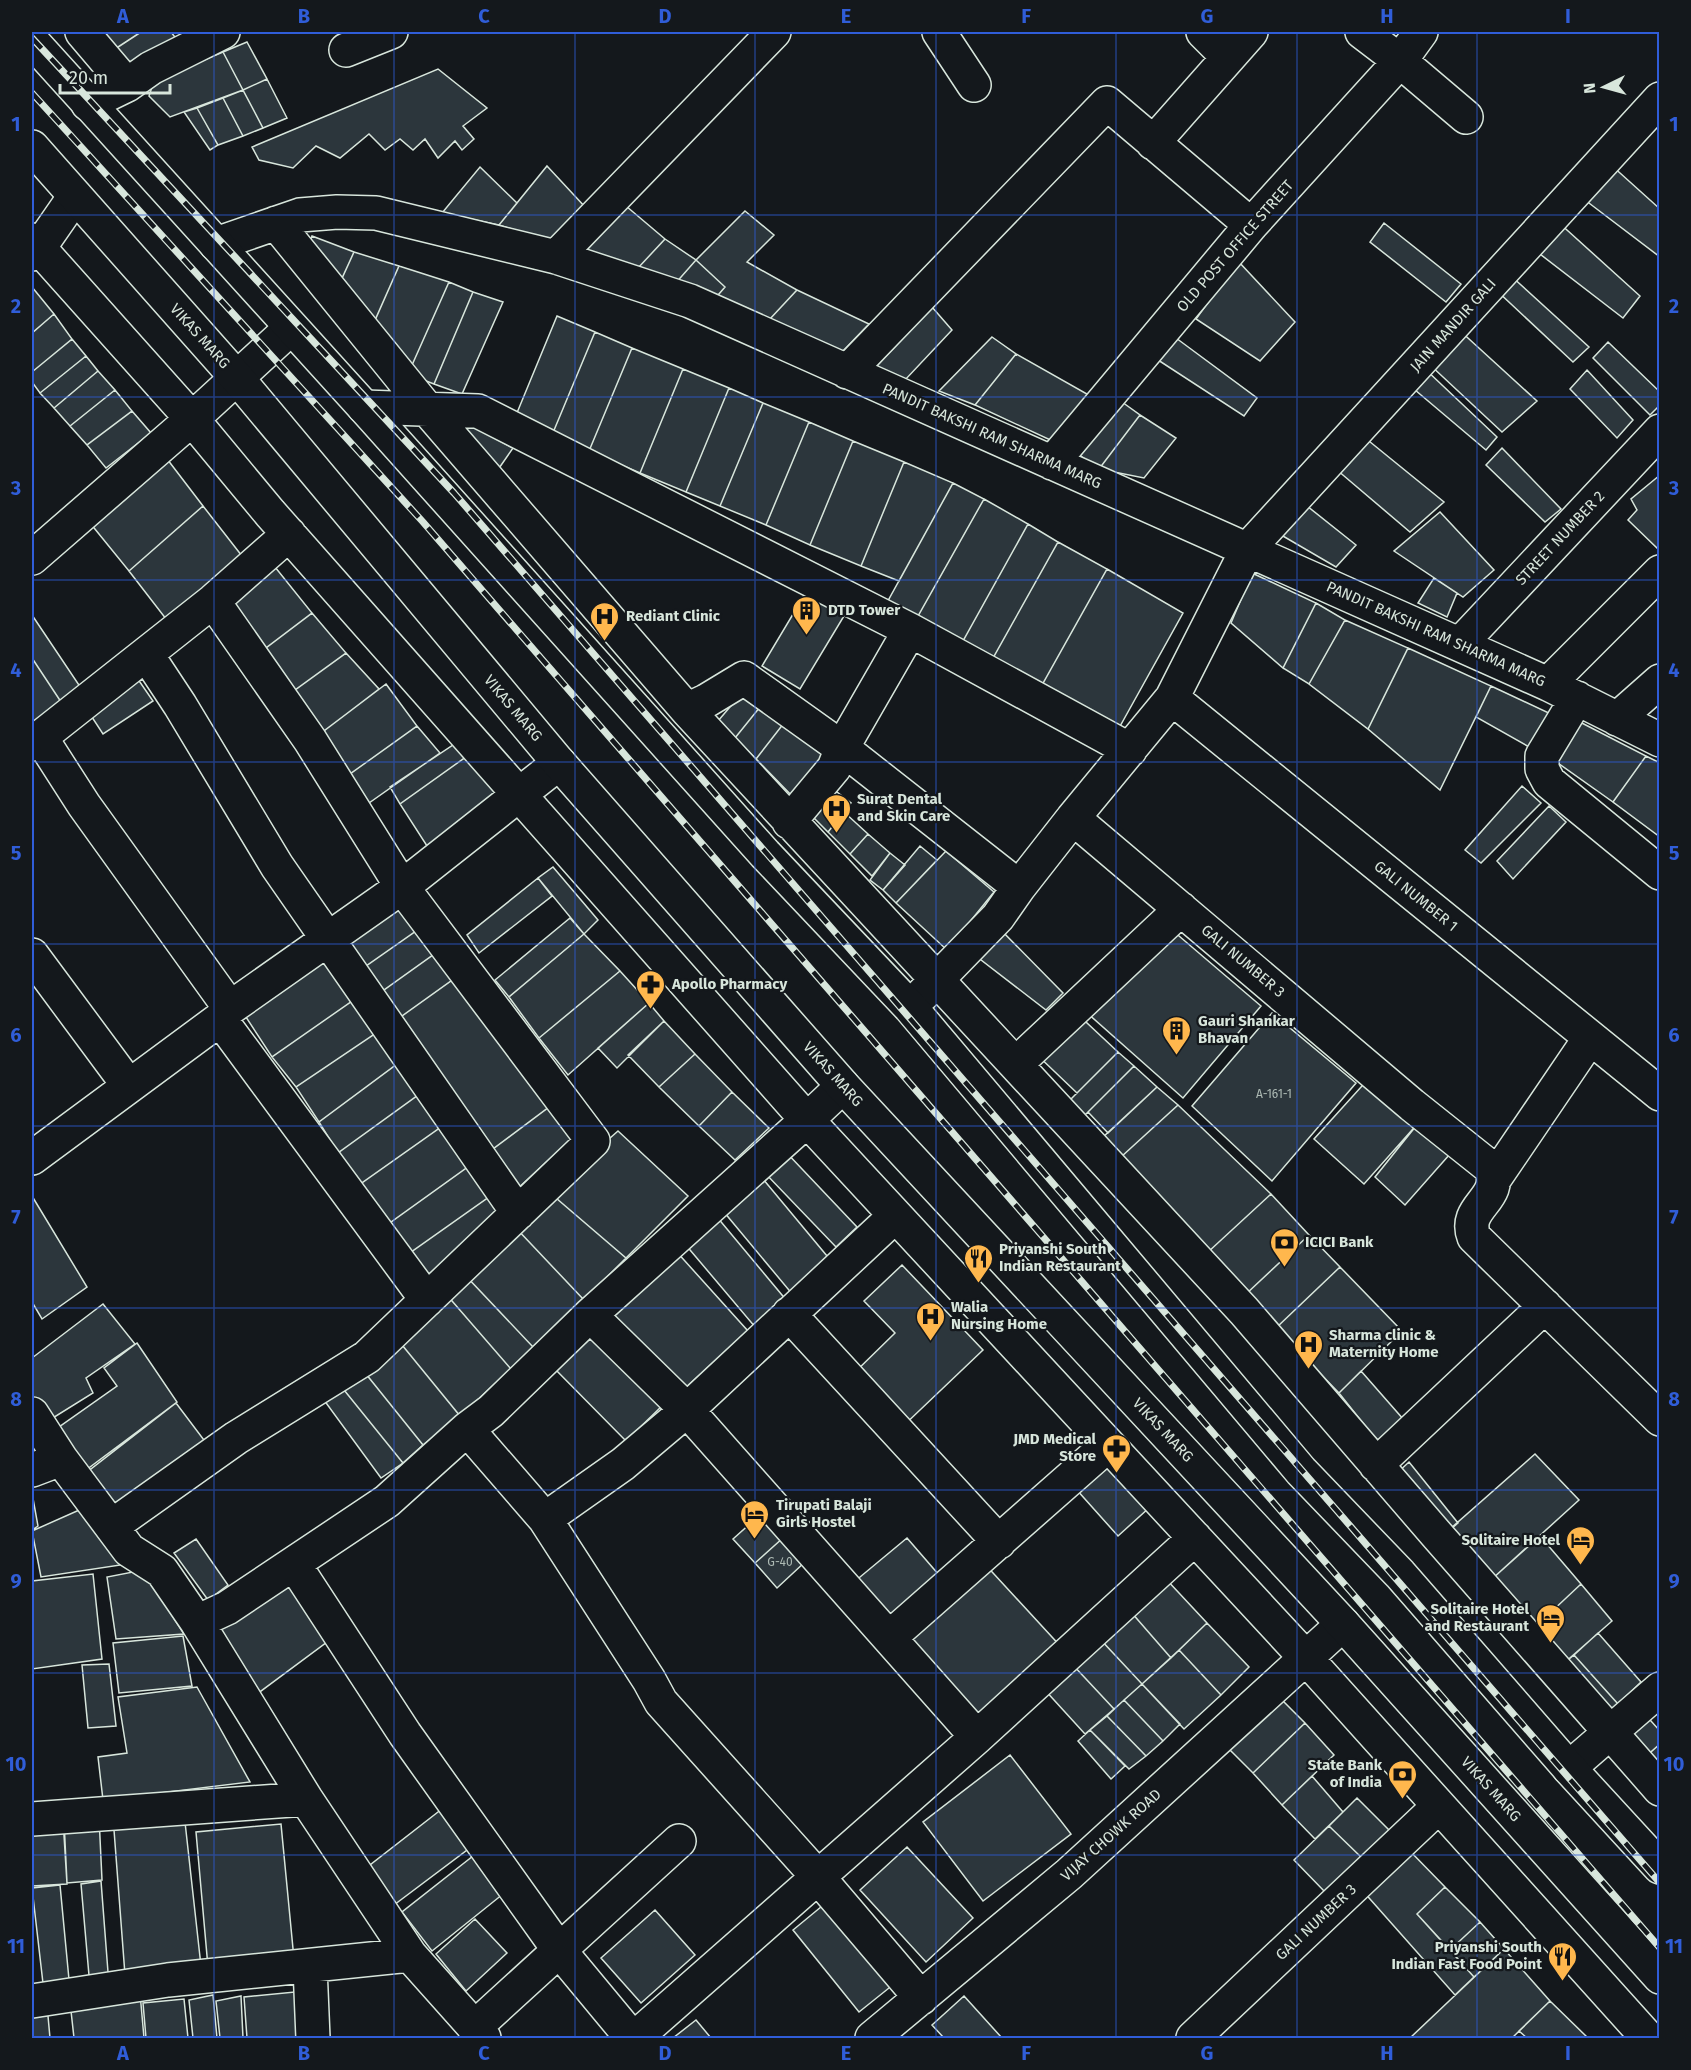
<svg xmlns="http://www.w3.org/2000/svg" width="1691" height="2070" viewBox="0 0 1691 2070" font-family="'Fira Sans',sans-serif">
<rect width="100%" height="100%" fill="#14181c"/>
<path fill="#2c363c" stroke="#d8e6dc" stroke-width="1.5" d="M102,32H141L115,49Z
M141,32H171L178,41L128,70L115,49Z
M247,42L267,79L243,90L223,52Z
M223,52L243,90L170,117L149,96L154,81Z
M438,69L487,108L463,126L474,139L462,150L455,141L438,158L425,139L413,150L400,139L385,150L369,134L340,158L316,146L293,168L259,160L252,147Z
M267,79L287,118L263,128L243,90Z
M243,90L263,128L243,136L223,98Z
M223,98L243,136L218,145L197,108Z
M197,108L218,145L210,150L184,112Z
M1610,164L1660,209V257L1581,197Z
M547,166L586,208L553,242L499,225Z
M480,167L517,203L499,225L442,213Z
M626,206L665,239L638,268L584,253Z
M745,211L774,235L747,262L797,290L769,320L712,302L725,287L696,260Z
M1557,221L1640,296L1623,318L1536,251Z
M1384,223L1461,284L1446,302L1370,242Z
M312,236L354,252L338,287L307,249Z
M665,239L696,260L674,285L638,268Z
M354,252L399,266L372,327L338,287Z
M696,260L725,287L712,302L674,285Z
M1238,261L1295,322L1260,361L1196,319Z
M399,266L449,282L408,374L372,327Z
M1510,275L1589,347L1573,362L1495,289Z
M449,282L473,292L434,384L408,374Z
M32,287L54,314L32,333Z
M797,290L869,324L841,353L769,320Z
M473,292L503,302L462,394L434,384Z
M932,307L952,330L905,380L874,369Z
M54,314L72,339L32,372V333Z
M557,316L595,332L552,435L514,420Z
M1457,328L1537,401L1502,432L1428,363Z
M595,332L632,348L589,451L552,435Z
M992,337L1016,354L975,405L939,391Z
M1176,338L1257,398L1244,416L1158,360Z
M72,339L86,356L40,393L32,382V372Z
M1608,342L1660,392V405L1650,415L1593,358Z
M632,348L683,369L640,473L589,451Z
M1016,354L1094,398L1059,444L975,405Z
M86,356L98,371L54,408L40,393Z
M1424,368L1497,437L1486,450L1408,384Z
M683,369L729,388L686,492L640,473Z
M1587,370L1633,420L1617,438L1570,389Z
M98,371L115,390L70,426L54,408Z
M729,388L763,403L720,506L686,492Z
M115,390L132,411L87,445L70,426Z
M1122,402L1140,415L1099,469L1078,454Z
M763,403L809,422L766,525L720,506Z
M132,411L151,433L106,468L87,445Z
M1140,415L1176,438L1144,478L1099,469Z
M465,422L513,448L495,474L456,428Z
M809,422L853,441L810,545L766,525Z
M1364,437L1444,502L1410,532L1337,470Z
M853,441L904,462L861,566L810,545Z
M1502,448L1561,509L1545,522L1486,465Z
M161,451L203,506L129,571L86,518Z
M904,462L953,483L899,581L861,566Z
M1660,475V546L1657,548L1628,520L1637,510L1631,499Z
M953,483L984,499L913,625L884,608Z
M984,499L1028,524L958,650L913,625Z
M1302,502L1356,545L1336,567L1276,532Z
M203,506L249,565L173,628L129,571Z
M1440,512L1494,570L1463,597L1394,551Z
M1028,524L1058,542L988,667L958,650Z
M1058,542L1107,569L1037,694L988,667Z
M271,562L312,613L262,651L222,603Z
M1107,569L1183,613L1114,737L1037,694Z
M1252,573L1316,603L1283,668L1231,623Z
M1434,578L1457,593L1447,617L1418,603Z
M808,589L847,611L800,689L762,666Z
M1316,603L1345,620L1309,684L1283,668Z
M312,613L346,653L291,693L262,651Z
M32,615L87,697L67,711L32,658Z
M1345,620L1408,648L1368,729L1309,684Z
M1408,648L1491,686L1440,790L1368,729Z
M346,653L379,689L320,734L291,693Z
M32,658L67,711L32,740Z
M133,672L153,701L103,734L84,705Z
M386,684L417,726L350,774L320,734Z
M1491,686L1551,714L1531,748L1476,717Z
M741,694L760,707L735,738L718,721Z
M760,707L784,723L756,759L735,738Z
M1576,720L1646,756L1613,802L1555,761Z
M784,723L833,756L796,800L756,759Z
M417,726L440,753L369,803L350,774Z
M459,741L470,754L400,804L390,787Z
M470,754L505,793L427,846L400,804Z
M1646,756L1660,763V837L1613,802Z
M828,785L851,803L828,832L807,811Z
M1522,786L1541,803L1481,863L1465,850Z
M1549,806L1566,822L1513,879L1497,861Z
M844,812L868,834L850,854L828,832Z
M868,834L890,853L872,876L850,854Z
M920,846L937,860L896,903L883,890Z
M946,851L994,892L947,950L896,903Z
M890,853L905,865L883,890L870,880Z
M553,867L598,920L584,934L538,878Z
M538,878L552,896L479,953L467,935Z
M411,901L426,924L359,971L343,948Z
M570,918L584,934L509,997L495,980Z
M426,924L444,947L377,995L359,971Z
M998,927L1063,993L1046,1010L972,953Z
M1172,930L1261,1006L1183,1098L1086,1012Z
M584,934L620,971L539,1038L509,997Z
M444,947L462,973L395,1021L377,995Z
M326,955L355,999L272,1057L244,1014Z
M620,971L649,1003L568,1075L539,1038Z
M462,973L557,1101L489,1152L395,1021Z
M355,999L379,1031L296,1087L272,1057Z
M649,1003L664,1021L617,1068L598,1048Z
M1071,1008L1118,1052L1077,1093L1033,1051Z
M1272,1013L1356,1083L1272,1181L1192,1106Z
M664,1021L695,1054L659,1087L628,1055Z
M379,1031L401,1061L319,1122L296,1087Z
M1118,1052L1134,1066L1084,1116L1070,1100Z
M695,1054L732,1092L699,1126L659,1087Z
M401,1061L425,1090L338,1153L319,1122Z
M1134,1066L1157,1087L1108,1133L1088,1112Z
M1371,1076L1420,1121L1364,1184L1314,1139Z
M1157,1087L1178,1105L1121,1157L1102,1138Z
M425,1090L448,1122L359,1185L338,1153Z
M732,1092L769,1128L735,1160L699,1126Z
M557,1101L580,1131L515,1191L489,1152Z
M1178,1105L1271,1194L1207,1253L1121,1157Z
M1420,1121L1450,1154L1405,1205L1375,1177Z
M448,1122L476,1161L387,1225L359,1185Z
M618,1131L688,1196L626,1258L549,1192Z
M784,1150L857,1227L836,1247L763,1171Z
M476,1161L496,1192L407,1255L387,1225Z
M763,1179L837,1268L798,1301L724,1212Z
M496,1192L512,1213L432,1288L407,1255Z
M549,1192L626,1258L584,1300L515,1227Z
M1271,1194L1309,1235L1245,1295L1207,1253Z
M32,1196L87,1287L42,1319L32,1302Z
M717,1217L792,1307L761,1334L685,1244Z
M515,1227L584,1300L533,1347L465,1275Z
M1309,1235L1340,1267L1276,1328L1245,1295Z
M675,1250L748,1331L682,1391L609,1311Z
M902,1265L983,1350L899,1430L849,1378L895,1333L864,1301Z
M1340,1267L1402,1331L1339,1393L1276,1328Z
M465,1275L533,1347L511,1369L446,1294Z
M446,1294L511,1369L460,1416L398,1340Z
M103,1304L135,1344L86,1378L93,1393L48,1421L32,1405V1358Z
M594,1327L666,1402L626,1441L553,1367Z
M398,1340L460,1416L423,1445L362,1369Z
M137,1343L177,1402L86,1470L52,1432L117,1386L104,1368Z
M362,1369L423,1445L403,1463L340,1385Z
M1361,1371L1411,1428L1385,1451L1339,1393Z
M340,1385L403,1463L381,1478L321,1396Z
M176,1403L210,1448L112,1517L82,1476Z
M1535,1454L1579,1500L1492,1579L1450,1529Z
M1108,1460L1150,1507L1118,1536L1076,1489Z
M1409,1462L1458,1523L1445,1534L1397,1473Z
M32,1493L38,1526L32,1530Z
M86,1507L127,1564L41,1577L32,1531Z
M762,1513L784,1537L755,1563L733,1539Z
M1540,1536L1581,1584L1533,1629L1492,1579Z
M784,1537L806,1561L777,1588L755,1563Z
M907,1538L939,1575L880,1625L848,1587Z
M196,1539L228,1585L208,1600L174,1553Z
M982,1561L1063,1649L980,1726L899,1638Z
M143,1570L184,1634L116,1639L107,1577Z
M93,1574L102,1659L32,1669V1581Z
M288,1577L331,1639L253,1697L210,1631Z
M1165,1578L1207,1623L1171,1658L1131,1612Z
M1581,1584L1612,1621L1563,1664L1533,1629Z
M1131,1612L1171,1658L1142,1684L1100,1639Z
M1207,1623L1249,1667L1221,1695L1179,1650Z
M1598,1633L1641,1682L1618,1704L1574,1655Z
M183,1636L192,1686L119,1693L113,1643Z
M1100,1639L1142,1684L1114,1709L1072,1664Z
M1179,1650L1221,1695L1184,1729L1142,1684Z
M1574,1655L1618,1704L1606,1714L1563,1664Z
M109,1664L116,1726L88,1728L82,1665Z
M1072,1664L1114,1709L1085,1734L1044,1689Z
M1142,1684L1180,1724L1163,1741L1124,1700Z
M197,1687L250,1782L103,1800L98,1757L127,1753L118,1697Z
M1281,1699L1305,1723L1253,1773L1229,1749Z
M1124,1700L1163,1741L1146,1756L1107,1716Z
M1642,1711L1660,1731V1744L1643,1759L1619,1733Z
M1107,1716L1146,1756L1129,1769L1090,1730Z
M1305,1723L1334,1755L1282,1805L1253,1773Z
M1090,1730L1125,1766L1111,1779L1078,1741Z
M1660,1744V1770L1643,1759Z
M1010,1755L1071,1834L983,1901L923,1822Z
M1312,1776L1343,1812L1315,1839L1282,1805Z
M1357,1798L1389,1830L1361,1857L1329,1826Z
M447,1805L475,1844L386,1911L361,1872Z
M99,1817L102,1880L67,1883L64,1821Z
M63,1819L67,1884L32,1886V1825Z
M185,1822L201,1966L125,1975L114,1830Z
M281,1824L294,1959L208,1967L196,1832Z
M1329,1826L1361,1857L1325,1892L1294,1860Z
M907,1847L973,1918L926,1962L860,1890Z
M1406,1847L1445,1887L1417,1914L1474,1977L1455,1995L1362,1890Z
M473,1856L503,1894L432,1951L402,1912Z
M101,1881L109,1985L90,1987L81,1884Z
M60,1885L70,1990L44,1992L32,1888Z
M1445,1887L1480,1922L1450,1950L1417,1914Z
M827,1902L894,1984L859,2012L793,1930Z
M655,1910L695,1955L641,2003L601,1958Z
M475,1919L507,1953L466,1991L436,1954Z
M1480,1922L1504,1949L1474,1977L1450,1950Z
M1504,1949L1550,2001L1512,2038H1410Z
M305,1991L309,2038H247L244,1997Z
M140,1993L144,2038H74L70,2002Z
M213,1995L217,2038H193L189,2000Z
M241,1996L243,2038H220L216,2001Z
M964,1996L1002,2038H944L932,2025Z
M184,1999L188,2038H146L143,2003Z
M1550,2001L1588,2038H1527L1519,2031Z
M47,2005L50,2038H32V2008Z
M696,2020L711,2038H673Z"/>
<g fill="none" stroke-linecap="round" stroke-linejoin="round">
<defs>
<path id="minor" d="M82,32L127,85
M939,32L974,85
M1203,32L1228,57
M1362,32L1400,61L1466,117
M346,50L391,32
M88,104L127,85L151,68L223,32
M1153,143L1251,32
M276,223L427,409L687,710L1244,1311L1437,1535L1660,1789
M32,240L192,419L270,513L807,1120L1306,1658L1648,2038
M216,244L300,215L337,212L376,213L556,257L690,301L1548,684L1660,740
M32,254L39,248L75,196
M556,257L774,32
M847,372L1107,103L1251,225
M364,407L478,411L910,630L1130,750
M1052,463L1251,225L1400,61L1421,32
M32,558L192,419L291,328
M1460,644L1660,431
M147,655L180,705L277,866L518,1213
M1548,684L1660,572
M1172,698L1660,1094
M1577,698L1542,756V769L1549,782L1660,873
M687,710L706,701L744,678L842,748L1019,887
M1617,719L1660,681
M41,738L84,805L230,1008
M32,744L213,601L289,534
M1073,818L1412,1105L1491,1168C1504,1200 1462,1206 1474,1237L1660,1419
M789,822L834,768L842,748L910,630
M32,955L129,1086
M922,995L998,917L1019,887L1073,818L1172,698L1247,550L1660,99
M220,1019L427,1300
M1016,1064L1181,909
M32,1158L220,1019L230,1008L402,887L559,763
M1495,1178L1590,1038
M789,1314L999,1542
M590,1315L687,1410L977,1737L1195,1538
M32,1414L61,1459L129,1550L162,1571L197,1622L306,1799L410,1955L484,2038
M467,1429L545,1519L649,1680L661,1702L818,1877L921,1998
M1376,1465L1545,1306
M32,1470L61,1459
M545,1519L623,1464L687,1410L895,1216
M112,1526L236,1438L367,1357L593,1141L402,887L310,740L213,601
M294,1564L405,1734L559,1950L632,2038
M197,1622L227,1608L387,1501L467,1429L491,1411L590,1315L807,1120L843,1086
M890,1637L1108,1445
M1569,1768L1660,1689
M32,1819L306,1799
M310,1967L313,2038
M32,2001L168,1980L410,1955
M474,2028L679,1841
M635,2038L977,1737
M872,2038L1069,1874L1343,1624
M1193,2038L1439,1806"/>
<path id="major" d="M32,41L364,407L765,854L910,1007L1301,1471L1400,1574L1569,1768L1660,1867
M32,147L237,378L559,763L843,1086L1343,1624L1660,1977"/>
</defs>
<use href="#minor" stroke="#d8e6dc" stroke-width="36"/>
<use href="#major" stroke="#d8e6dc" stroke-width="36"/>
<use href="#minor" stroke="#14181c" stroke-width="33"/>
<use href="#major" stroke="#14181c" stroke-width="33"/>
<defs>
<path id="rail" d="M32,38L454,493L1660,1883
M32,93L423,522L1660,1948"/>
</defs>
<use href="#rail" stroke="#d8e6dc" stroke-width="7"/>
<use href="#rail" stroke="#14181c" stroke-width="4.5" stroke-dasharray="14" stroke-linecap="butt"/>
</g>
<path fill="none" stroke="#305dd8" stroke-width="1.5" stroke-opacity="0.55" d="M214,32V2038M394,32V2038M575,32V2038M755,32V2038M936,32V2038M1116,32V2038M1297,32V2038M1477,32V2038M32,215H1660M32,397H1660M32,580H1660M32,762H1660M32,944H1660M32,1126H1660M32,1308H1660M32,1490H1660M32,1673H1660M32,1855H1660"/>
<defs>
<symbol id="building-pin" viewBox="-11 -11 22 30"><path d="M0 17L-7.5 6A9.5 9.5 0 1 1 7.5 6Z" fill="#ffb74d" stroke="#14181c"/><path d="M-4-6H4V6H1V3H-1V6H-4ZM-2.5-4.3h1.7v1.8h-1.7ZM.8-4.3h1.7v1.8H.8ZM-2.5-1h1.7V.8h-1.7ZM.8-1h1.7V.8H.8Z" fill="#111"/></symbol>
<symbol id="hospital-pin" viewBox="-11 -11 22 30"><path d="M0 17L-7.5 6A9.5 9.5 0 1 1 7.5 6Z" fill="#ffb74d" stroke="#14181c"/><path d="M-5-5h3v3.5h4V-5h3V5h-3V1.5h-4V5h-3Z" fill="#111"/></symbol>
<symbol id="pharmacy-pin" viewBox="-11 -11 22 30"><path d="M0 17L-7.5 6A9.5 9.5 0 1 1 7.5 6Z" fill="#ffb74d" stroke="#14181c"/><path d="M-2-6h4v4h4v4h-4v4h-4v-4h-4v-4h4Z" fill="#111"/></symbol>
<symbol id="bank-pin" viewBox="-11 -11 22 30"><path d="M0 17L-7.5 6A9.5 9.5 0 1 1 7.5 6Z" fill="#ffb74d" stroke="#14181c"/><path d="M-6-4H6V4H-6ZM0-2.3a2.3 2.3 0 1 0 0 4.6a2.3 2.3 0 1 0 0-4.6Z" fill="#111"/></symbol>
<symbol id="restaurant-pin" viewBox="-11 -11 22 30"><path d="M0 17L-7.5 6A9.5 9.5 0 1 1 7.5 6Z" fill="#ffb74d" stroke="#14181c"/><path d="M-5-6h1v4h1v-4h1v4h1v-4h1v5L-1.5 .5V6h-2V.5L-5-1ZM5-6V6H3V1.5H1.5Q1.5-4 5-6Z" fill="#111"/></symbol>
<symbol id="hotel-pin" viewBox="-11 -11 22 30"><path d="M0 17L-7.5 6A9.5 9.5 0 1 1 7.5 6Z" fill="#ffb74d" stroke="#14181c"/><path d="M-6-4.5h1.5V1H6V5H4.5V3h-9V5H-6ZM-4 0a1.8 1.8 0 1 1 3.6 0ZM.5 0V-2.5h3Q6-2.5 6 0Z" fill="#111"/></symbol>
</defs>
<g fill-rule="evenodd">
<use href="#building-pin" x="790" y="594" width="33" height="45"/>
<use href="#hospital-pin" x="588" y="600" width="33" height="45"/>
<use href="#hospital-pin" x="820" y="792" width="33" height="45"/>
<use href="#pharmacy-pin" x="634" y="968" width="33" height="45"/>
<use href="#building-pin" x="1160" y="1014" width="33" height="45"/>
<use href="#bank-pin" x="1268" y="1226" width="33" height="45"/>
<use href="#restaurant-pin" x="962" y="1242" width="33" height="45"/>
<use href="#hospital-pin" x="914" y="1300" width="33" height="45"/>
<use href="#hospital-pin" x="1292" y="1328" width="33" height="45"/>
<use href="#pharmacy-pin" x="1100" y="1432" width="33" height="45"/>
<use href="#hotel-pin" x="738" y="1498" width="33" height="45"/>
<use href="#hotel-pin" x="1564" y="1524" width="33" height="45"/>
<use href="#hotel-pin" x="1534" y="1602" width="33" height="45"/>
<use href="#bank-pin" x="1386" y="1758" width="33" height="45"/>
<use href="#restaurant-pin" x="1546" y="1940" width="33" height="45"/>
</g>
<g text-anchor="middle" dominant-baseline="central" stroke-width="4.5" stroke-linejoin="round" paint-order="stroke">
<g font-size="12" fill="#adbab4">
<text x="1274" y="1094">A-161-1</text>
<text x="780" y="1562">G-40</text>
</g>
<g font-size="15" fill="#d8e6dc" stroke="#14181c">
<text transform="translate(1235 246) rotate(-49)">OLD POST OFFICE STREET</text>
<text transform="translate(1453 325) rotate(-48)">JAIN MANDIR GALI</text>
<text transform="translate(200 336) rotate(48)">VIKAS MARG</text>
<text transform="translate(992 436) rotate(24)">PANDIT BAKSHI RAM SHARMA MARG</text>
<text transform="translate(1560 538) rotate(-47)">STREET NUMBER 2</text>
<text transform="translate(1436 634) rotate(24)">PANDIT BAKSHI RAM SHARMA MARG</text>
<text transform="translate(513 708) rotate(50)">VIKAS MARG</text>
<text transform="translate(1416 896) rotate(39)">GALI NUMBER 1</text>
<text transform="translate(1243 961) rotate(40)">GALI NUMBER 3</text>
<text transform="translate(833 1074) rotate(48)">VIKAS MARG</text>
<text transform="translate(1163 1430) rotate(47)">VIKAS MARG</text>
<text transform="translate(1491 1789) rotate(48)">VIKAS MARG</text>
<text transform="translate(1111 1835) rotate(-42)">VIJAY CHOWK ROAD</text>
<text transform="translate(1316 1922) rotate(-43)">GALI NUMBER 3</text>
</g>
<g font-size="15" font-weight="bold" fill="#d8e6dc" stroke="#14181c" text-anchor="start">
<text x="828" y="610">DTD Tower</text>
<text x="626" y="616">Rediant Clinic</text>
<text x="857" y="799">Surat Dental<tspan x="857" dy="17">and Skin Care</tspan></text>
<text x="672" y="984">Apollo Pharmacy</text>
<text x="1198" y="1021">Gauri Shankar<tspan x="1198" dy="17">Bhavan</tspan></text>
<text x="1305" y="1242">ICICI Bank</text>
<text x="999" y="1249">Priyanshi South<tspan x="999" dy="17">Indian Restaurant</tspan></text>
<text x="951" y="1307">Walia<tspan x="951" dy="17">Nursing Home</tspan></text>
<text x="1329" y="1335">Sharma clinic &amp;<tspan x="1329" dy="17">Maternity Home</tspan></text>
<text x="1096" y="1439" text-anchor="end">JMD Medical<tspan x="1096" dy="17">Store</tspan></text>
<text x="776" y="1505">Tirupati Balaji<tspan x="776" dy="17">Girls Hostel</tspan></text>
<text x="1560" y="1540" text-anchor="end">Solitaire Hotel</text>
<text x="1529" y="1609" text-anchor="end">Solitaire Hotel<tspan x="1529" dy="17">and Restaurant</tspan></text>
<text x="1382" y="1765" text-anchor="end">State Bank<tspan x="1382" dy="17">of India</tspan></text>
<text x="1542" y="1947" text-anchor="end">Priyanshi South<tspan x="1542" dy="17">Indian Fast Food Point</tspan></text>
</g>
</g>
<rect width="1691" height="2070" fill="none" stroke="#14181c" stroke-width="66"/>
<g transform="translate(1604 87) rotate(265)" stroke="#14181c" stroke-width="4.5" paint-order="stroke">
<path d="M0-4.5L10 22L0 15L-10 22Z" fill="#d8e6dc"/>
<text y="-9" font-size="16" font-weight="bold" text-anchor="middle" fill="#d8e6dc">N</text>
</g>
<path d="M60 84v9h110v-9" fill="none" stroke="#d8e6dc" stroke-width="3"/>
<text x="69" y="84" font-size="18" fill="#d8e6dc" stroke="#14181c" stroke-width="4.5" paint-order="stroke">20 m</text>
<rect x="33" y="33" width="1625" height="2004" fill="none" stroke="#305dd8" stroke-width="2"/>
<g font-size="20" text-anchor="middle" font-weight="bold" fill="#305dd8">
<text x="123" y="23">A</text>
<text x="304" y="23">B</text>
<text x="484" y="23">C</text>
<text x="665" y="23">D</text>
<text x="846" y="23">E</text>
<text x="1026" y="23">F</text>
<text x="1207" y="23">G</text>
<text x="1387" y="23">H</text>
<text x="1568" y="23">I</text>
<text x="16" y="131">1</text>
<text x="1674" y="131">1</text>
<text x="16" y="313">2</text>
<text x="1674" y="313">2</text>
<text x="16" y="495">3</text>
<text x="1674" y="495">3</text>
<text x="16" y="677">4</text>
<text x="1674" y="677">4</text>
<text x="16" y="860">5</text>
<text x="1674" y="860">5</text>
<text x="16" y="1042">6</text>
<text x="1674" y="1042">6</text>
<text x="16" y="1224">7</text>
<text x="1674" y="1224">7</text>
<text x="16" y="1406">8</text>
<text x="1674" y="1406">8</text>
<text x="16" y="1588">9</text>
<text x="1674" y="1588">9</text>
<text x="16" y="1771">10</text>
<text x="1674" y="1771">10</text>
<text x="16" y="1953">11</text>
<text x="1674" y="1953">11</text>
<text x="123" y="2060">A</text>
<text x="304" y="2060">B</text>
<text x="484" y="2060">C</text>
<text x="665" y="2060">D</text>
<text x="846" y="2060">E</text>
<text x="1026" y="2060">F</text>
<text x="1207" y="2060">G</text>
<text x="1387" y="2060">H</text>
<text x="1568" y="2060">I</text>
</g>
</svg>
